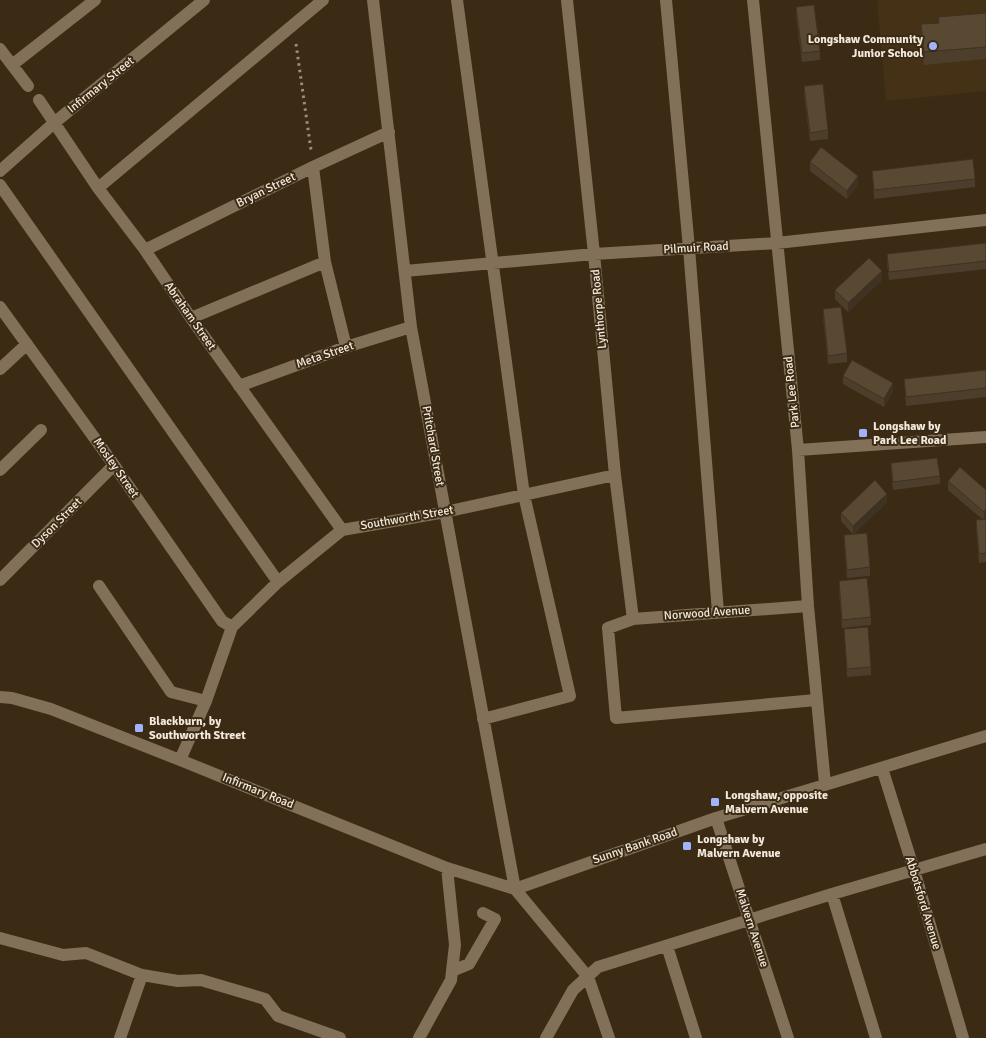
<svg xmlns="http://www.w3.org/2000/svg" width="986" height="1038" viewBox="0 0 986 1038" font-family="Signika,sans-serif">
<rect width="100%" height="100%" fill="#3b2b15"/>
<path fill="#453115" d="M877,0H986V91L886,101Z"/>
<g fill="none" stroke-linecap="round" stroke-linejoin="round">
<path stroke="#9b8e7c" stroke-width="3" stroke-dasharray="2.5 4" stroke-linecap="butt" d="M296,44L311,150"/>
<path stroke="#827058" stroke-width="12" d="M373,0L411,327L515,889
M457,0L524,495L570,696L483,719
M567,0L594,254L615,475L633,619
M666,0L689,248L718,612
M753,0L798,450L808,606L825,784
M0,49L28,86
M12,65L95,0
M39,100L98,188L145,250L191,318L342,530
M313,167L325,262L346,347
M0,171L54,123L204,0
M0,185L278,582
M98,188L323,0
M145,250L313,167L389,132
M405,271L594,254L777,243L986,220
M0,307L114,465L222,621L232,627
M191,318L325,262
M0,369L27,344
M239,386L346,347L411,327
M798,450L986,437
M0,470L41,430
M0,580L114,465
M99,586L171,692L206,701
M808,606L633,619L608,628L616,718L816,700
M0,697L12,698L51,709L180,760L447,868L515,889
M180,760L206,701L232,627L278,582L342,530L445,512L615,475
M882,768L914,870L963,1038
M716,818L788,1038
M515,889L716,818L986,736
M515,889L588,977L609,1038
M832,894L876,1038
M0,938L63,955L86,953L142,975L178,981L201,980L265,999L278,1016L340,1038
M667,946L696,1038
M452,971L469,964L495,919L483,913
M120,1038L142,975
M419,1038L451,980L455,945L447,868
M546,1038L573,990L598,967L832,894L986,849"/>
</g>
<path fill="#4d3e2b" d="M796,7L820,51V60L802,62L796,16Z
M986,13V59L924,65L921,37V24L938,23Z
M804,86L828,130V139L810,141L804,95Z
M810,162L858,185L847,199L810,171Z
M872,171L975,179V187L874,199Z
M986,243V269L889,280L887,263V254Z
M882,280L848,312L835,299V290Z
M823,309L847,353V362L828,364L823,318Z
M986,370V397L906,406L904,379Z
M843,376L893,391L884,407L843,384Z
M891,463L940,476V484L893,490L891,472Z
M948,481L986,490V562L979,563L976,528V520L982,519L948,490Z
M887,502L854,534L870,567V576L847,578L844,544V535L853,534L841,521V513Z
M839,581L871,617V625L842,628L839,590Z
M844,629L871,667V675L847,677Z"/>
<path fill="#3e3223" d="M858,176V185L847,199V191Z
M882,271V280L848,312V303Z
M893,383V391L884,407V399Z
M887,494V502L853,535V526Z
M986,509V518L984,520V512Z"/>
<path fill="#594832" stroke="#3e3223" d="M814,5L820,51L802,53L796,7Z
M986,13V47L924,52L921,24L939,23L938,17Z
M823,84L828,130L810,133L804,86Z
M821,147L858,176L847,191L810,162Z
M973,159L975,179L874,190L872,171Z
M986,243V261L889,272L887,254Z
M869,258L882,271L848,303L835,290Z
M841,307L847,353L828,356L823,309Z
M852,360L893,383L884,399L843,376Z
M986,370V388L906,397L904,379Z
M937,458L940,476L893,482L891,463Z
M960,467L986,490V509L984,512L948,481Z
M875,480L887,494L853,526L841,513Z
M986,519V553L979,554L976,520Z
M867,533L870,567L847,570L844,535Z
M867,578L871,617L842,620L839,581Z
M868,627L871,667L847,669L844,629Z"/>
<g fill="#a2b2fd" stroke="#3b2b15" stroke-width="2">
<circle cx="933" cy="46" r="5"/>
<rect x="858" y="428" width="10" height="10" rx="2.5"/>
<rect x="134" y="723" width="10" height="10" rx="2.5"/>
<rect x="710" y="797" width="10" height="10" rx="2.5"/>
<rect x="682" y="841" width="10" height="10" rx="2.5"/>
</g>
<g text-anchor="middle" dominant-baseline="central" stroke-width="4" stroke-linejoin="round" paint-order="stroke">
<g font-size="12" font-weight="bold" fill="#f3e9dc" stroke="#3b2b15" text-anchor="start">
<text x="923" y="39" text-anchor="end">Longshaw Community<tspan x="923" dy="14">Junior School</tspan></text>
<text x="873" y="426">Longshaw by<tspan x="873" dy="14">Park Lee Road</tspan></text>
<text x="149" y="721">Blackburn, by<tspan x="149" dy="14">Southworth Street</tspan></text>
<text x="725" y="795">Longshaw, opposite<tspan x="725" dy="14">Malvern Avenue</tspan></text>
<text x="697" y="839">Longshaw by<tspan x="697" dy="14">Malvern Avenue</tspan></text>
</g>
<g font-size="12" fill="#f3e9dc" stroke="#3b2b15">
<text transform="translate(101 85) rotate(-39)">Infirmary Street</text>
<text transform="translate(266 190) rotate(-26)">Bryan Street</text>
<text transform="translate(696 248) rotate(-3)">Pilmuir Road</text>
<text transform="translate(599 309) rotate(-95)">Lynthorpe Road</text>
<text transform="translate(190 316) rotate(55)">Abraham Street</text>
<text transform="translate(325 355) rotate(-19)">Meta Street</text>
<text transform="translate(792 392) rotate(-96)">Park Lee Road</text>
<text transform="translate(433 446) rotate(80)">Pritchard Street</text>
<text transform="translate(116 468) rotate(55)">Mosley Street</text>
<text transform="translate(407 518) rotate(-10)">Southworth Street</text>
<text transform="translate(57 523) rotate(-45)">Dyson Street</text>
<text transform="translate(707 613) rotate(-4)">Norwood Avenue</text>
<text transform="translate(258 791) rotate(22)">Infirmary Road</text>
<text transform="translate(635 846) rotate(-19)">Sunny Bank Road</text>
<text transform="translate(923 903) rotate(73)">Abbotsford Avenue</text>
<text transform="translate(752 928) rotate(72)">Malvern Avenue</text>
</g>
</g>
</svg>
